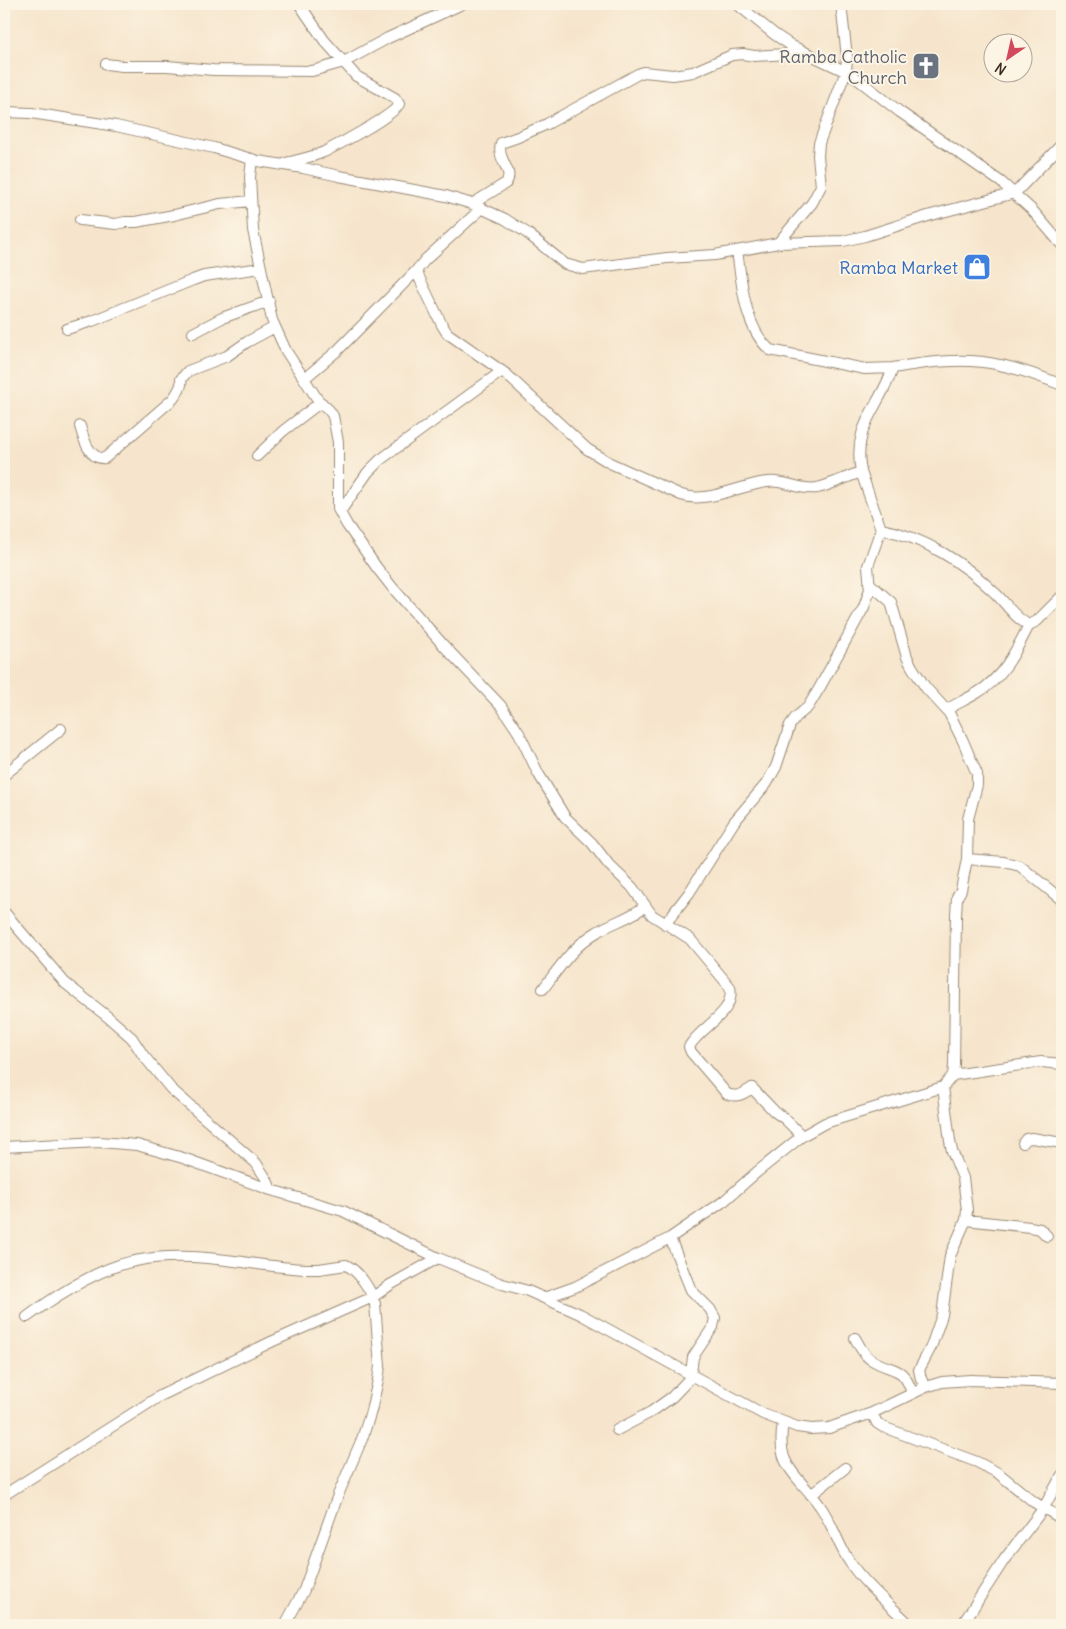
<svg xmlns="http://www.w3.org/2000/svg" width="1066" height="1629" viewBox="0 0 1066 1629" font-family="Delius,sans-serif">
<rect width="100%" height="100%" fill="#fcf5e5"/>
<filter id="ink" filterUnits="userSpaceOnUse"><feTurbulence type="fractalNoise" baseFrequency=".02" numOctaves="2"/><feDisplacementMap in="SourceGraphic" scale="10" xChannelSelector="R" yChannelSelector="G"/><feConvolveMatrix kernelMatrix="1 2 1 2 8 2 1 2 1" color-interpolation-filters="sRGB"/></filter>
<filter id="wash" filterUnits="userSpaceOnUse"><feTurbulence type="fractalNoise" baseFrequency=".0096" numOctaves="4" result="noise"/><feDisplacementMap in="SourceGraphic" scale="20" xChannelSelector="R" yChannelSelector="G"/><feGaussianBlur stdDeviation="1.12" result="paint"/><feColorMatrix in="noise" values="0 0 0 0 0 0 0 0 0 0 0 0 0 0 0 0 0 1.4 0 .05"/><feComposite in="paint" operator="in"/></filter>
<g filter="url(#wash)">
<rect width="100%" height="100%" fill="#f6e5cc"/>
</g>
<g filter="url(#ink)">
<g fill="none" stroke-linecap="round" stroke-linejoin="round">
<defs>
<path id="minor" d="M737,4L774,34L792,46L851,74L900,112L1001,182L1032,210L1062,245
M106,64L122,66H167L213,70L312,71L344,62L388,38L462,4
M4,112L31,113L116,126L214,148L258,161L303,168L339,176L446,196L472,204L505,219L527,233L565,264L583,269L667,258L715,255L778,243L843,241L865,236L931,215L1015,193L1062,144
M252,159L250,177L253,230L272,320L286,351L318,400L329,410L333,416L338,442V509L347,525L377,568L392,587L445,647L501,706L519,733L538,773L565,817L592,843L609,865L632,887L652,915L690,939L730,987C736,1014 700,1026 689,1047L691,1052L727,1094C737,1098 743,1094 752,1088L775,1112L785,1119L802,1136L825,1123L943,1087L950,1141L952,1151L963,1178L967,1210L966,1220L950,1256L942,1315L931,1347L919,1370L921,1379L926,1387
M286,163C298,160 312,157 324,152C336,146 395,115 399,104L395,98L356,76L324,40L300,5
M472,204L506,183C515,170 496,161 501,143L518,137L547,124L638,74L644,72L673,75L693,72L732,55L743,54L754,56L805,53
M481,209L425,260L416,271L442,325L447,333L506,374L587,449L610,463L681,495C707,504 741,485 767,482C784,479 800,491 817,488C831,485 846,477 861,472
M80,220L116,224L125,222H136L174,215L220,204L251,201
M778,243L812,203L821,186L818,156L819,143L846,71L847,57L841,4
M67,329L92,321L193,280L204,276L261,268
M193,333L222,318L269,301
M893,368C927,362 965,357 1000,365C1021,369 1042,377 1062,385
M305,378L337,351L416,271
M80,426C83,437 89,460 105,458L173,399C177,393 183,386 181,379L188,371L227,356L247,342L275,327
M257,456L283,431L317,405L322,403
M340,512L368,472L380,460L502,371
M881,529C924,537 964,563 995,593C1006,603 1015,619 1029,625L1037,621L1062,596
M869,583L891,602L907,657L912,667L926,688L949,713L963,741L977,774V785L968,819L967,859L961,890L957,897L956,915L954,1065L953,1075L943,1087
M946,710C956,704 967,699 977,693C1003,678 1016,651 1029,625
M4,775L61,729
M967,859L1004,862L1020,866L1062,900
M4,912L65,983L108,1017L132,1038L143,1055L171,1089L256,1163L267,1180L271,1190
M665,924L689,893L734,822L767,783L776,767L790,725L796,717L808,707L820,687L864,607L870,589L868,566L881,529L861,472C852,425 879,409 893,368L865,369L770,350C744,327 742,283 737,251
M543,989C559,968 573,946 597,932C611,923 633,917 645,906
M953,1075L1041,1062L1062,1064
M1023,1143L1026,1139L1032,1138L1062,1143
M4,1147L99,1142L137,1145L183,1158L271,1190L343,1211L438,1258L499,1283L528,1291L580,1314L763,1414L797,1427L811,1429L829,1428L872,1413L926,1387L942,1382L970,1380L1062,1383
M966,1220L1030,1227L1040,1229L1047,1236
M670,1238L691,1290L710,1309L715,1318L713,1327L693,1357L691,1373
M544,1298L575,1287L670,1238L724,1201L757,1172L802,1136
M27,1317C57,1295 98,1268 135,1261C192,1249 249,1266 306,1269H319L346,1265C359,1271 371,1290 375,1304L380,1366L378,1380L371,1411L362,1439L338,1495L304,1590L285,1625
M855,1338C859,1345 864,1356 872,1360C893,1373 903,1364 912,1393
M872,1413L877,1423L883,1427L977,1462L998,1473L1034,1502L1062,1519
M783,1423C775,1468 798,1474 820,1506C833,1524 838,1546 851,1564C867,1587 890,1605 910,1625
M617,1430L651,1412L672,1397L693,1375
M4,1495L160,1396L271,1342L373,1297L390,1285L438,1258
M811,1495L845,1468
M962,1625L1004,1560L1043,1509L1062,1475"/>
</defs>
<use href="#minor" stroke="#988875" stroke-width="12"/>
<use href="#minor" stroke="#fff" stroke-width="10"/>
</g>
</g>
<defs>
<symbol id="church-square" viewBox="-11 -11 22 22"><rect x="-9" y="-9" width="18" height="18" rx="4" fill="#6b7280" stroke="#fcf5e5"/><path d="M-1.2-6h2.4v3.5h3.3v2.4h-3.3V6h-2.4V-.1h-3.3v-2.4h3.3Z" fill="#fff"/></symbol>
<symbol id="shop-square" viewBox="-11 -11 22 22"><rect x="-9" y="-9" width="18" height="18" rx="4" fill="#3f7fe0" stroke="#fcf5e5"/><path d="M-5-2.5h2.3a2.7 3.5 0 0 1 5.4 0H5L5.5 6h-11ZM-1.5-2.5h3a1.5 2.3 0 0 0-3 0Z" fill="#fff"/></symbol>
</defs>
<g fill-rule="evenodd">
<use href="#church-square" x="910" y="50" width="32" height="32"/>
<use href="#shop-square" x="961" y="251" width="32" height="32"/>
</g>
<g text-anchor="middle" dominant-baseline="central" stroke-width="4" stroke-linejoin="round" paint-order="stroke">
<g font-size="18" fill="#5b616d" stroke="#fcf5e5" text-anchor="end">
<text x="907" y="56">Ramba Catholic<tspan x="907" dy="21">Church</tspan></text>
</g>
<g font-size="18" fill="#366cbe" stroke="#fcf5e5" text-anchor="end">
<text x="958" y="267">Ramba Market</text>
</g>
</g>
<rect width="1066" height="1629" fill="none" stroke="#fcf5e5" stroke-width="20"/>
<g transform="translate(1008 58) rotate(214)"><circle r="24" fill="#fcf5e5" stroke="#afa495"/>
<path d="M0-4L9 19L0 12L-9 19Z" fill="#d1495b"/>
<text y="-8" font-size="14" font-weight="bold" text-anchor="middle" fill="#3b2a1e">N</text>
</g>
</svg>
